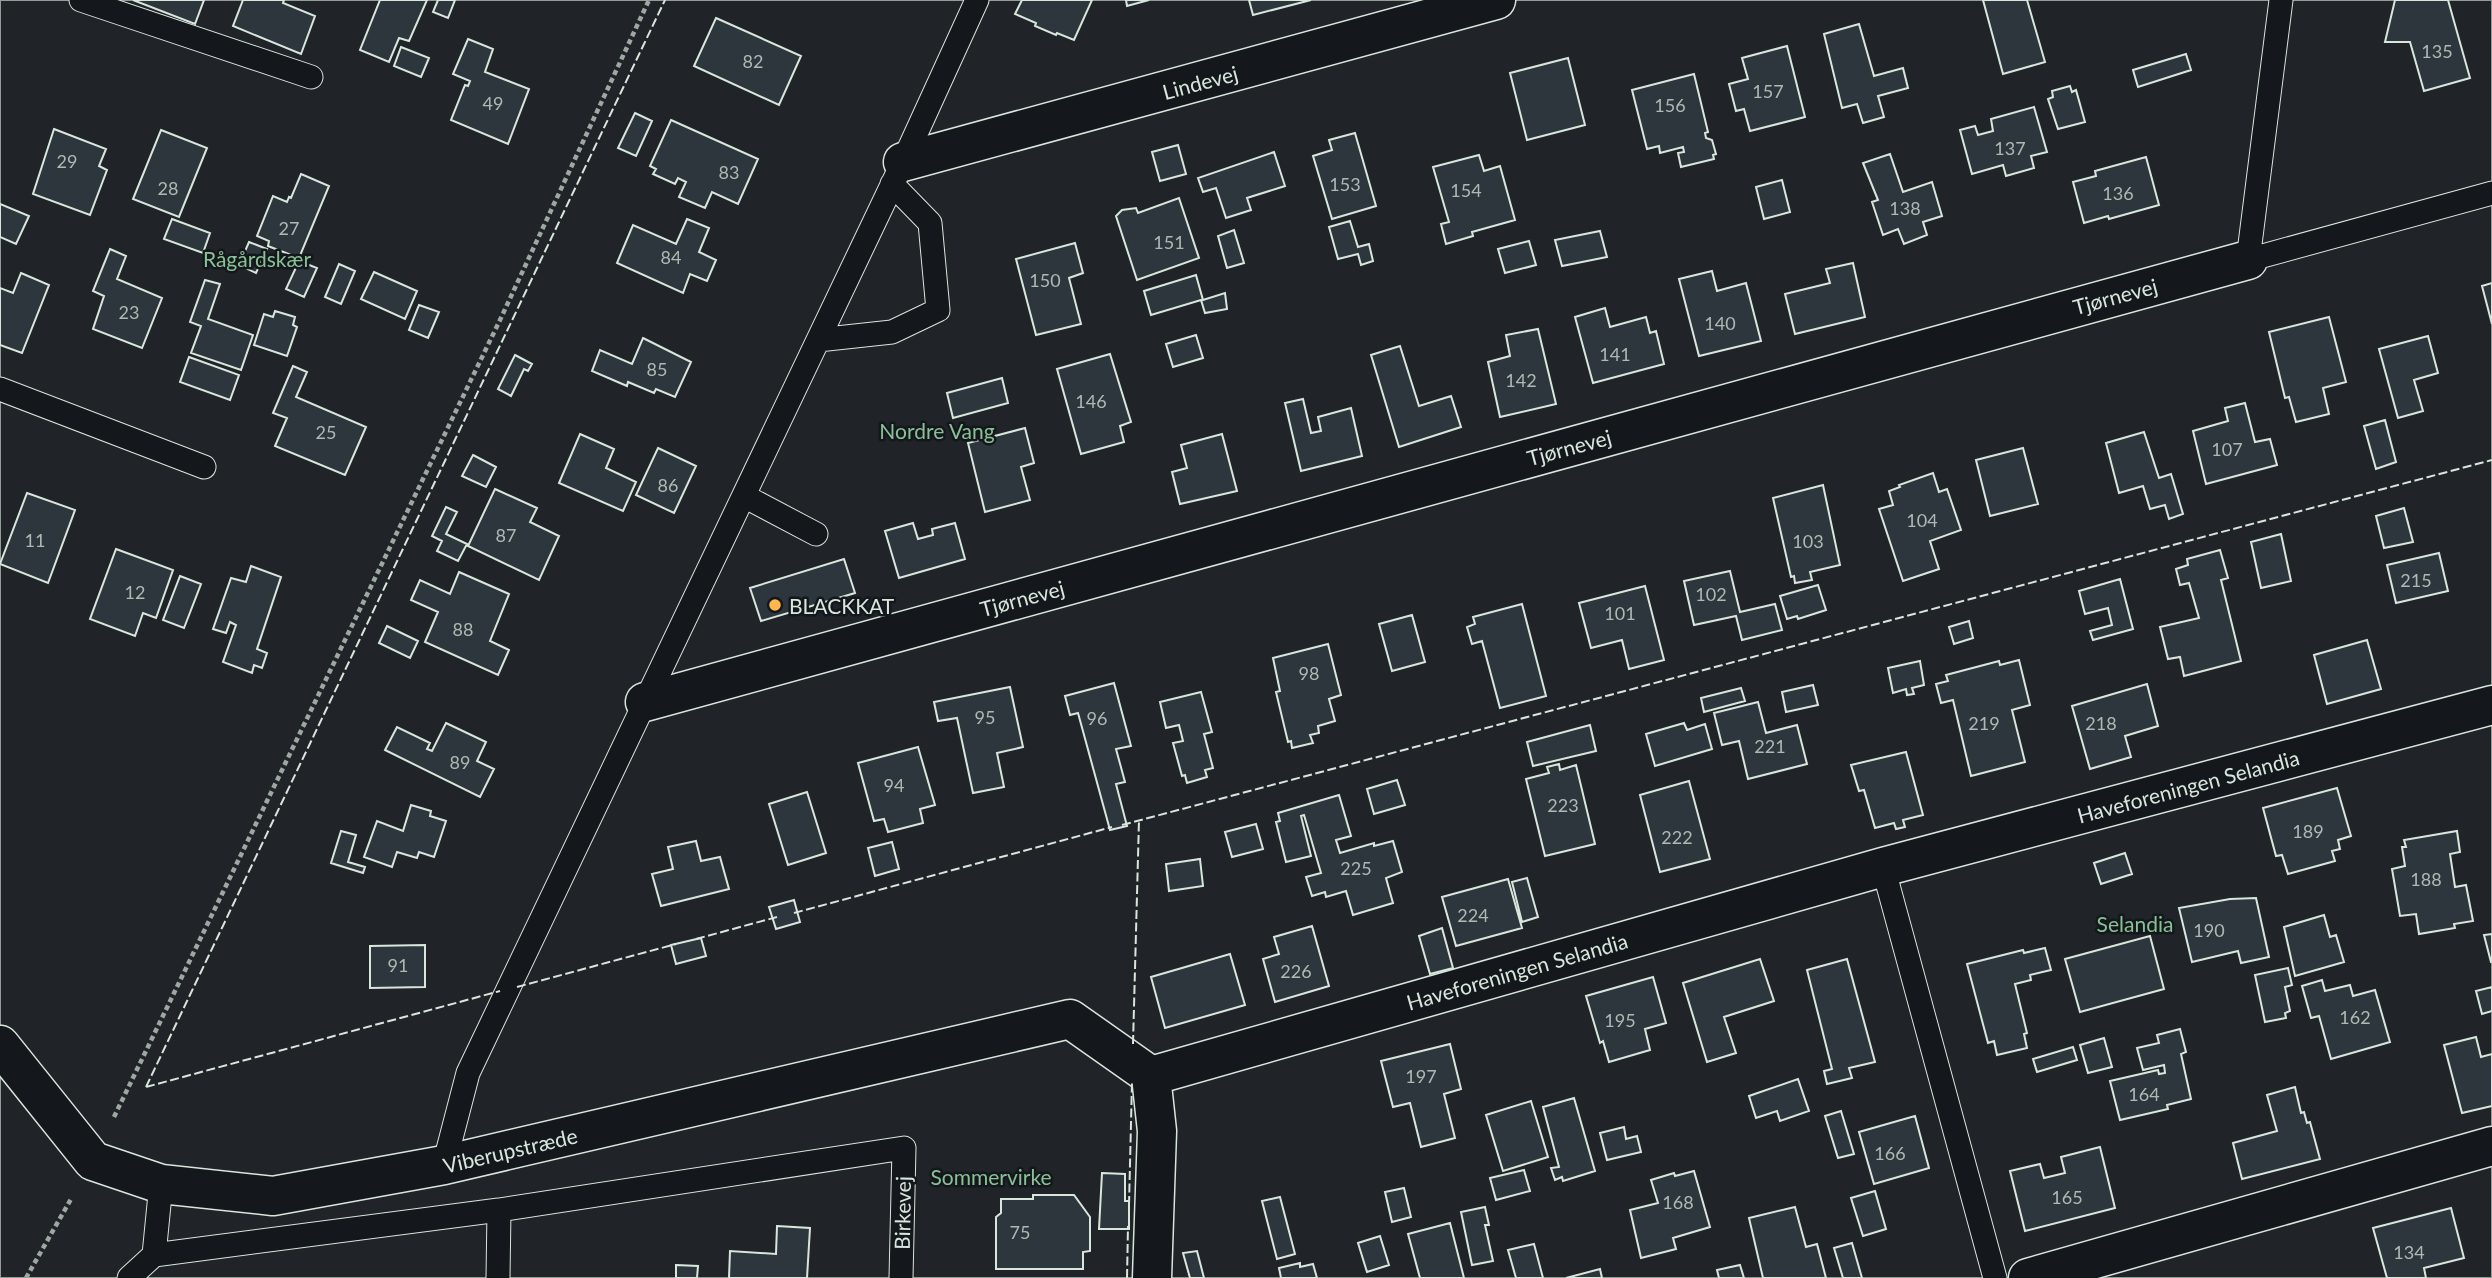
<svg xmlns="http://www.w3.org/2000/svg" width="2492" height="1278" viewBox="0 0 2492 1278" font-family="Lato,sans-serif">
<rect width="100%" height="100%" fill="#14181c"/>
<path fill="#202428" stroke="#939e99" stroke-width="2" d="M0,0H2492V1278H0Z"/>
<path fill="#2c363c" stroke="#d8e6dc" stroke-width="2" d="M133,0H204L195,24Z
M243,0H284L283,3L315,16L301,54L233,26Z
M380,0H427L409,41L399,38L389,62L360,50Z
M438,0H455L448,18L433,12Z
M1022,0H1092L1074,40L1057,33L1056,35L1035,26L1036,23L1015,14Z
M1126,0H1149L1127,6Z
M1249,0H1311L1253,15Z
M1983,0H2027L2045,62L2003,74Z
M2395,0H2448L2470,78L2424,91L2410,42H2385Z
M716,18L801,56L779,105L694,66Z
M1859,24L1874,76L1903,68L1908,88L1878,96L1884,117L1863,123L1857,104L1842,108L1824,34Z
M468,39L493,49L485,72L529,89L508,144L451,120L465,85L468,86L470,81L453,74Z
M1787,46L1805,117L1750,131L1744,109L1736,111L1729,84L1748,79L1742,58Z
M401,47L429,58L421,77L394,66Z
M2186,54L2191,70L2138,87L2133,70Z
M1568,58L1585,125L1527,140L1510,73Z
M1694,74L1708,132L1705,133L1706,138L1712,140L1716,154L1713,155L1714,159L1681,167L1678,153L1684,152L1683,147L1660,153L1659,146L1647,149L1632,90Z
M2070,86L2072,92L2076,90L2085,122L2058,129L2048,99L2053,97L2052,91Z
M2034,107L2047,152L2031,156L2034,168L2006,176L2003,165L1972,174L1960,130L1975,126L1978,135L1993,131L1991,119Z
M635,113L652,121L636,156L618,148Z
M671,120L758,159L738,204L712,192L705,208L679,197L686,182L678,178L675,184L653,174L656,169L650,166Z
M54,129L106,149L99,166L107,170L90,215L33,194Z
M161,130L207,148L179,217L133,199Z
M1355,133L1376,206L1332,219L1313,156L1332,150L1329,140Z
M1178,145L1186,174L1160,181L1152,152Z
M1274,152L1285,186L1247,198L1251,210L1226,218L1216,188L1203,192L1198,178Z
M1890,154L1903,192L1932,182L1942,216L1923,222L1927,235L1904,244L1898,229L1883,235L1872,202L1878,200L1863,163Z
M1479,155L1484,171L1500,166L1515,220L1472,232L1473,236L1446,244L1441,224L1449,222L1433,167Z
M2146,157L2159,205L2109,219L2108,216L2084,223L2073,182L2096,176L2095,171Z
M301,174L329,186L299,258L268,246L269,241L257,236L273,196L287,202L289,197L291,198Z
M1782,180L1790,212L1764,219L1756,187Z
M1179,198L1199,258L1137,280L1116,216L1122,210L1136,208L1138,213Z
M0,204L29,216L16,244L0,237Z
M172,219L210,233L203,253L164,239Z
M687,219L709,228L699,252L716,260L707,281L690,274L683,293L617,263L633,225L676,244Z
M1350,221L1358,247L1369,244L1373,261L1361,265L1358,254L1338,259L1329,227Z
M1234,230L1244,263L1227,268L1218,236Z
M1600,231L1607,257L1562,266L1555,240Z
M1529,241L1536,265L1505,273L1498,249Z
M249,242L267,249L256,273L239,265Z
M1075,243L1083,273L1069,278L1081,324L1036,335L1016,259Z
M110,249L126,256L117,279L162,298L142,348L93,329L104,296L93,291Z
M299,261L317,268L304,297L286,289Z
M1853,263L1865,317L1795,334L1785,294L1830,283L1826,269Z
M339,264L355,271L341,304L325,297Z
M1712,271L1717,291L1746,283L1761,341L1699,356L1679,279Z
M374,272L417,291L405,319L361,299Z
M21,273L49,285L22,353L0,345V288L13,293Z
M1196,275L1203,300L1225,293L1227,309L1205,313L1201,300L1151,315L1144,291Z
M205,280L220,284L208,319L253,335L241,370L191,353L201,326L190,322Z
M2492,283V324L2482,286Z
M419,305L439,312L428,338L409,330Z
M1605,308L1610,327L1646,317L1650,333L1656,331L1664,364L1593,383L1575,317Z
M275,311L295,317L293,325L297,327L287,356L254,345L264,314L273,317Z
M2329,317L2346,382L2323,388L2329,414L2296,422L2289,397L2285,398L2269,332Z
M1538,329L1556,404L1500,417L1488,362L1510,356L1506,335Z
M1196,335L1203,358L1173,367L1166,344Z
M2428,336L2438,373L2414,380L2423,411L2398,418L2379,349Z
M643,338L691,362L675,397L656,389L654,393L628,382L627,386L592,371L600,350L632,364Z
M1400,346L1419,406L1451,396L1461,427L1399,447L1371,355Z
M1110,354L1131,422L1120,426L1124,442L1081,454L1057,369Z
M515,355L532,364L528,371L524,369L511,396L498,389Z
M189,357L239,375L230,400L180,382Z
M293,366L307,372L296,397L366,427L345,475L275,446L287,418L273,413Z
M1002,378L1008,403L953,418L947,393Z
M1303,399L1311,433L1321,431L1318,417L1351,408L1362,456L1301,471L1285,403Z
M2245,403L2255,442L2270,439L2277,465L2206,484L2193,431L2228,421L2225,408Z
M2385,420L2396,462L2376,469L2364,426Z
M1025,428L1034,463L1021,467L1030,500L985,512L968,443Z
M2144,432L2159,478L2171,474L2183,514L2169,519L2165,505L2150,509L2143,486L2119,493L2106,443Z
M580,434L614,449L606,468L636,482L623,511L559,483Z
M1222,434L1237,491L1180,504L1172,472L1187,468L1181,445Z
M658,448L696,466L674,513L636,495Z
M2023,448L2038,504L1990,516L1976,460Z
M473,455L496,467L486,487L462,476Z
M1933,473L1939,492L1947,489L1961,530L1930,541L1939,569L1903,581L1879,509L1893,505L1889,491L1900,487L1899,485Z
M1823,485L1840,565L1810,572L1812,580L1795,583L1794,576L1791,577L1773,498Z
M495,489L537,508L530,522L559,536L539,580L468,546Z
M27,493L75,510L48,583L0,564Z
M446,507L457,512L446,534L467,544L458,561L437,551L442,541L432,536Z
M2404,508L2413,542L2384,548L2376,516Z
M913,523L918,539L933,535L932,529L955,523L965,559L899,578L885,531Z
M2281,534L2291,581L2261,588L2251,542Z
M116,549L173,570L156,618L143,613L135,636L90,619Z
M2220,550L2228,578L2221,580L2241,661L2184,676L2180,657L2168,659L2160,627L2199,618L2189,583L2180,585L2176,569L2188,565L2187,559Z
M2439,553L2448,591L2396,603L2387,565Z
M844,559L855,593L761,621L750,588Z
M251,566L281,577L257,649L267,653L262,668L254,665L252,673L223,662L236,625L230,622L226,633L213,629L231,578L246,582Z
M1730,571L1740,612L1775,604L1782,630L1742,640L1736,616L1694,625L1684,581Z
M459,572L509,594L490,641L509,650L498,675L425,642L438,612L411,600L420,580L450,594Z
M180,576L201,584L184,628L163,620Z
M2120,579L2133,629L2093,640L2090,631L2112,625L2108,608L2085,614L2079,591Z
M1818,585L1826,610L1798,619L1797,616L1787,619L1780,596Z
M1645,586L1664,660L1629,669L1622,640L1591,648L1579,603Z
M1522,604L1546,696L1500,708L1482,641L1472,644L1467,627L1475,624L1473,617Z
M1412,615L1425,662L1392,671L1379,624Z
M1969,621L1973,638L1954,644L1949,627Z
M387,626L418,641L410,658L379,643Z
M2367,640L2381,689L2327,704L2314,655Z
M1328,644L1341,695L1329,699L1335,721L1318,726L1319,733L1310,735L1313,743L1292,748L1291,741L1288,742L1276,692L1280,691L1273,658Z
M2019,660L2030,705L2012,710L2025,762L1971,776L1953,700L1941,703L1936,684L1948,681L1946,675L1999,661L2000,665Z
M1920,661L1924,685L1912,688L1914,694L1907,695L1906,689L1893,693L1888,668Z
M1114,683L1131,746L1116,749L1125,782L1116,784L1127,826L1110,830L1078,713L1070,715L1065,696Z
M2147,684L2158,726L2125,736L2131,757L2090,769L2072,706Z
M1813,685L1818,705L1786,712L1782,692Z
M1010,687L1023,747L997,753L1004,787L973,793L957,718L938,721L934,702Z
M1741,688L1745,701L1704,712L1701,698Z
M1201,692L1212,732L1204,734L1213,768L1205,770L1207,777L1187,783L1185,775L1182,776L1173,743L1183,741L1179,725L1166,728L1160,702Z
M1758,702L1766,733L1797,725L1807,764L1748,779L1739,741L1722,745L1714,713Z
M446,723L486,742L477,761L494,769L480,797L385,750L397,727L430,743L427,749L432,751Z
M1684,723L1687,730L1705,724L1712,749L1655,766L1646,734Z
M1590,725L1596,751L1533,766L1527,742Z
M918,747L935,805L920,809L923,823L888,832L884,819L874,821L858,763Z
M1906,752L1923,815L1903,820L1905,827L1896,829L1894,823L1875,828L1864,790L1859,791L1851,765Z
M1559,764L1560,770L1576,765L1595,844L1545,856L1526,779L1549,773L1547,767Z
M1397,780L1405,805L1374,814L1367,789Z
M1689,781L1710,859L1660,872L1640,795Z
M2337,788L2351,836L2338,840L2340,849L2332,851L2335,861L2288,874L2282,855L2276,856L2263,808Z
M807,792L826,853L788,865L769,804Z
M1339,795L1351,836L1336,840L1340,853L1374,843V846L1393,841L1402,872L1386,878L1393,903L1353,915L1346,891L1326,897L1325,892L1312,896L1306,877L1321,873L1304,815L1301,816L1311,856L1286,862L1276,822L1280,821L1278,813Z
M411,805L431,811L430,816L446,821L434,857L419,852L417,858L397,852L392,867L364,857L377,821L403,831Z
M1256,824L1263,849L1232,857L1225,832Z
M341,831L356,835L348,862L365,867L363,873L331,863Z
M2457,831L2460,852L2450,854L2455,887L2466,885L2473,921L2454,924L2455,928L2419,934L2416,914L2400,916L2392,869L2405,866L2402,847H2406L2404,840Z
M696,841L701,861L720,857L729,889L661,906L652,874L673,869L668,847Z
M892,842L899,869L875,876L868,848Z
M2125,853L2132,874L2101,884L2094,863Z
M1200,859L1203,886L1169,891L1166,864Z
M1527,878L1538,917L1522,922L1512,882Z
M1508,879L1522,928L1456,946L1442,897Z
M2256,898L2269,957L2241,963L2238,951L2192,962L2179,908L2230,899Z
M794,900L800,922L776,929L769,907Z
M2324,915L2330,937L2336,935L2344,962L2295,976L2284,927Z
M1312,926L1329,986L1275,1002L1263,959L1279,954L1274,937Z
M1442,928L1453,968L1430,974L1419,936Z
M2492,934V962H2491L2484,935Z
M2150,936L2164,989L2080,1012L2065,959Z
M701,938L706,956L676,964L671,945Z
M425,945V987L370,988V946Z
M2045,948L2051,970L2030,975L2031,980L2015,984L2027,1033L2024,1034L2027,1048L1997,1055L1994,1041L1988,1043L1967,964L2023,950L2024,953Z
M1230,954L1245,1005L1165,1028L1151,977Z
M1760,959L1774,1001L1724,1017L1736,1053L1707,1062L1683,983Z
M1847,959L1875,1062L1849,1068L1852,1078L1827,1084L1824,1071L1832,1069L1807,970Z
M2288,968L2292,985L2285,987L2290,1011L2285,1013L2286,1018L2265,1022L2255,975Z
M1653,977L1666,1023L1645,1029L1650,1050L1609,1062L1603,1041L1600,1043L1586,996Z
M2322,980L2325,991L2350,985L2353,996L2375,990L2390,1042L2331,1059L2319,1016L2311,1018L2302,986Z
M2492,987V1011L2482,1014L2476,991Z
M2180,1029L2186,1052L2181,1054L2191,1099L2167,1105L2168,1109L2120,1120L2110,1081L2158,1070L2159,1074L2165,1073L2164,1065L2143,1070L2137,1048L2159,1043L2157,1035Z
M2476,1037L2481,1057L2492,1054V1106L2462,1113L2444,1045Z
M2104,1038L2112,1067L2088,1073L2080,1045Z
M1450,1044L1461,1089L1444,1094L1455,1138L1421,1147L1410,1103L1393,1107L1381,1061Z
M2073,1047L2077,1060L2037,1072L2033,1059Z
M1798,1079L1809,1111L1780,1121L1777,1111L1756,1118L1749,1096Z
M2295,1087L2301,1113L2304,1112L2307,1123L2310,1122L2320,1159L2242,1179L2233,1143L2277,1131L2267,1095Z
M1574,1098L1595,1171L1563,1181L1562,1177L1555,1180L1551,1168L1559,1167L1543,1107Z
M1531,1101L1548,1157L1503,1171L1486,1115Z
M1841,1111L1854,1154L1838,1158L1825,1116Z
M1915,1116L1929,1168L1874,1184L1859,1132Z
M1624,1127L1626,1139L1637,1136L1641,1152L1607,1160L1600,1133Z
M2100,1147L2115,1208L2025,1231L2010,1171L2040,1164L2044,1178L2065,1173L2061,1157Z
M1524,1170L1530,1191L1496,1200L1490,1178Z
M1694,1171L1710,1227L1673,1238L1676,1249L1641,1258L1630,1210L1658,1203L1651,1180L1674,1173L1675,1176Z
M1102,1173L1125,1174V1201H1129V1229H1099Z
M1404,1188L1411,1217L1392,1222L1385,1192Z
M1875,1191L1886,1229L1863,1236L1851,1198Z
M1033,1195H1074L1090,1217V1251L1083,1252V1269H996V1217L1001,1213V1199H1033Z
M1280,1197L1295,1254L1277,1259L1262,1201Z
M1485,1207L1489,1225H1485L1493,1261L1472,1265L1461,1212Z
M1795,1207L1806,1247L1817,1244L1826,1278H1763L1749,1218Z
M2451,1208L2464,1258L2424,1268L2426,1278H2387L2373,1228Z
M1450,1223L1464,1278H1420L1408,1234Z
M777,1226L810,1228L807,1278H729L730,1251L776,1254Z
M1380,1236L1389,1265L1367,1272L1358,1243Z
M1852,1243L1862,1278H1843L1834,1248Z
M1534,1244L1543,1278H1516L1508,1250Z
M1197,1251L1204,1278H1190L1183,1253Z
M1300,1263V1267L1313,1264L1317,1278H1281L1279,1268Z
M676,1265L698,1266L697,1278H676Z
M1740,1265L1744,1278H1719L1717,1270Z
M1600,1269L1602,1278H1566Z"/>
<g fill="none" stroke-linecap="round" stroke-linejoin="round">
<defs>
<path id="lane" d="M81,0L311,77
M2281,0L2248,260L2492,193
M818,340L892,332L938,310L930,223L892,184
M0,389L204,467
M744,496L816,534
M1883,867L1995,1278
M444,1165L468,1073L903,162L977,0
M154,1255L499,1210L904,1148L901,1278
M154,1255L161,1184
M129,1278L154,1255
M498,1278L499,1210"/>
<path id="street" d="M903,162L1496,0
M645,702L2248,260
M0,1045L93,1161L161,1184L273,1196L444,1165L1070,1019L1151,1076L1157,1131L1152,1278
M1151,1076L1883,867L2492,705
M2028,1278L2492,1146"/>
</defs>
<use href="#lane" stroke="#d8e6dc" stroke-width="25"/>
<use href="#street" stroke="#d8e6dc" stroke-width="41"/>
<path stroke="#9da8a2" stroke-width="4.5" stroke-dasharray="5 3.5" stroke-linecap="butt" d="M114,1117L500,320L649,0
M26,1278L71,1199"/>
<use href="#lane" stroke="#14181c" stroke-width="23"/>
<use href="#street" stroke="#14181c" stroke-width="38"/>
<path stroke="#d8e6dc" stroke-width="2" stroke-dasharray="9 3.5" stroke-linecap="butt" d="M1122,825L2492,460
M794,913L1112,827
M696,939L777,917
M517,987L676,944
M1133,1044L1139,820
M146,1087L500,991
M146,1087L665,0
M1129,1205L1132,1082
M1127,1278L1128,1226"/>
</g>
<circle fill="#ffb74d" stroke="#14181c" stroke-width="2.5" cx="775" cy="605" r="7"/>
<g text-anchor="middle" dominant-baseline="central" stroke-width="5" stroke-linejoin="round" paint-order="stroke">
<g font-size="18" fill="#adbab4">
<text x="2437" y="51">135</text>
<text x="753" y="61">82</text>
<text x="1768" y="91">157</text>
<text x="493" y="103">49</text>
<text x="1670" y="105">156</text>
<text x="2010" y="148">137</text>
<text x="67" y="161">29</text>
<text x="729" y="172">83</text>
<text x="1345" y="184">153</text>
<text x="168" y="188">28</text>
<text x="1466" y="190">154</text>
<text x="2118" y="193">136</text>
<text x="1905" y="208">138</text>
<text x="289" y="228">27</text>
<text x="1169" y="242">151</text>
<text x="671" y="257">84</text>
<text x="1045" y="280">150</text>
<text x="129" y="312">23</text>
<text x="1720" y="323">140</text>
<text x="1615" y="354">141</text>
<text x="657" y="369">85</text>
<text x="1521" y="380">142</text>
<text x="1091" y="401">146</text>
<text x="326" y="432">25</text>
<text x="2227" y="449">107</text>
<text x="668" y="485">86</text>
<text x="1922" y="520">104</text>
<text x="506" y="535">87</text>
<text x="35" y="540">11</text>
<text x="1808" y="541">103</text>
<text x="2416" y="580">215</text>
<text x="135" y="592">12</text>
<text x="1711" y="594">102</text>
<text x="1620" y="613">101</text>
<text x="463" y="629">88</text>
<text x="1309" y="673">98</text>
<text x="985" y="717">95</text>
<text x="1097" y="718">96</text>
<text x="1984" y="723">219</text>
<text x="2101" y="723">218</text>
<text x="1770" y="746">221</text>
<text x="460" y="762">89</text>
<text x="894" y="785">94</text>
<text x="1563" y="805">223</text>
<text x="2308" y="831">189</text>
<text x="1677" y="837">222</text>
<text x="1356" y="868">225</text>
<text x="2426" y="879">188</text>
<text x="1473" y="915">224</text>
<text x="2209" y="930">190</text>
<text x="398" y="965">91</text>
<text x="1296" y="971">226</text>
<text x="2355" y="1017">162</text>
<text x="1620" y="1020">195</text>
<text x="1421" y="1076">197</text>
<text x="2144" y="1094">164</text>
<text x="1890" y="1153">166</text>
<text x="2067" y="1197">165</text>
<text x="1678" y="1202">168</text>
<text x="1020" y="1232">75</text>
<text x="2409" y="1252">134</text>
</g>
<g font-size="21" fill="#d8e6dc" stroke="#14181c">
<text transform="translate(1200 82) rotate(-15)">Lindevej</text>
<text transform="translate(2115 296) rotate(-15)">Tjørnevej</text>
<text transform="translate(1569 447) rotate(-15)">Tjørnevej</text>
<text transform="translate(1022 598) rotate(-15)">Tjørnevej</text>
<text transform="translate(2188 786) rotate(-15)">Haveforeningen Selandia</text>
<text transform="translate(1517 971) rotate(-16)">Haveforeningen Selandia</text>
<text transform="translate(510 1150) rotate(-13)">Viberupstræde</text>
<text transform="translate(902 1213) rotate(-89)">Birkevej</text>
</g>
<g font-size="21" fill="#8ac095" stroke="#14181c">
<text x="257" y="258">Rågårdskær</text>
<text x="937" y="430">Nordre Vang</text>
<text x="2135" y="923">Selandia</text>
<text x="991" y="1176">Sommervirke</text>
</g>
<g font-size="21" fill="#d8e6dc" stroke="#14181c" text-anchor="start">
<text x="789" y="605">BLACKKAT</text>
</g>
</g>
</svg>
